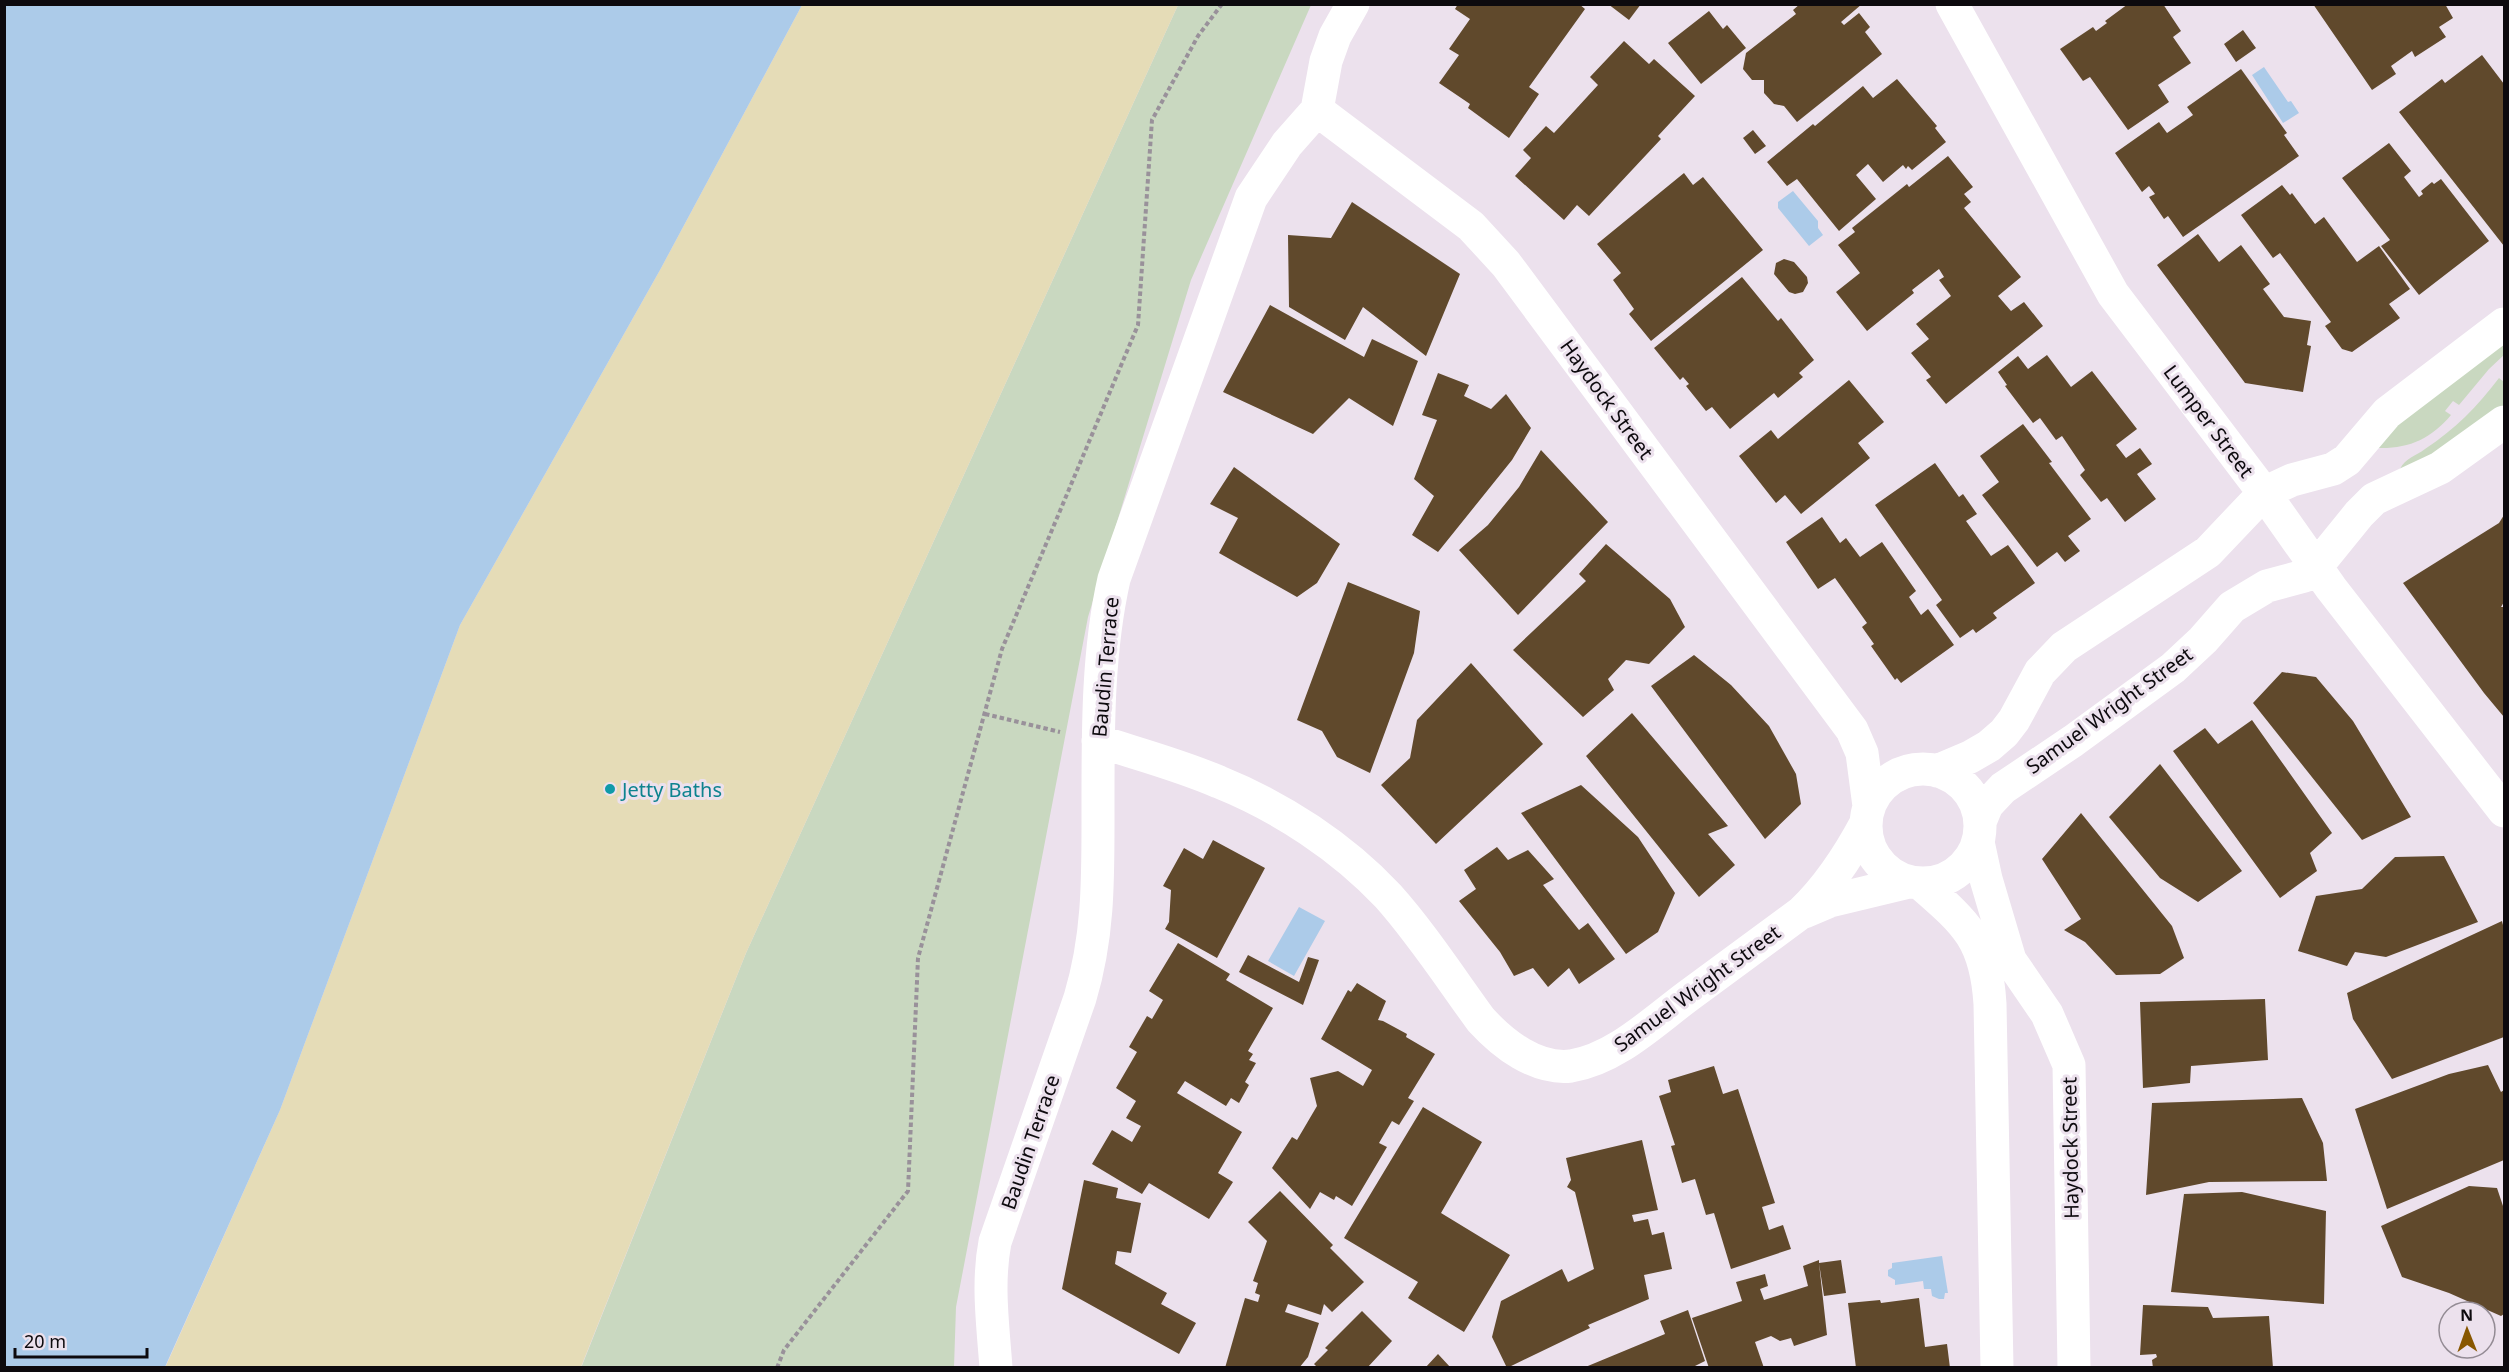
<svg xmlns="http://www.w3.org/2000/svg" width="2509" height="1372" viewBox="0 0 2509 1372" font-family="'Noto Sans',sans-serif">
<rect width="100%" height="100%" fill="#ece1ed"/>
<path fill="#c9d8c0" d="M1178,5H1311L1191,280L1088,617L956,1307L954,1367L581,1368L746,953Z
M2504,341V355L2489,369L2459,405L2453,401L2445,411L2451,415C2431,439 2408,449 2378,448L2389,430Z
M2499,378L2504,382V407L2424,466L2400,469C2405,458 2416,456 2425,449C2455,429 2477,407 2499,378Z"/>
<path fill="#e5dcb7" d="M802,5H1178L746,953L581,1367L165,1368L280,1110L460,625L660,270Z"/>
<path fill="#accbe9" d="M5,4L802,5L660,270L460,625L280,1110L165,1367H5Z
M2264,67L2288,102L2291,101L2299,113L2283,123L2252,75Z
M1793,191L1818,221V228L1823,235L1809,246L1778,208V202Z
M1299,907L1325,921L1294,976L1268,961Z
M1942,1256L1948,1293H1945L1944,1299H1939L1932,1296L1931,1289H1924L1923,1281L1895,1285V1280L1888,1276V1270L1892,1268V1263Z"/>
<path fill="#60492c" d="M1458,4H1579L1585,9L1529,87L1539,94L1509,138L1468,108L1470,104L1439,83L1459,55L1449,49L1470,19L1455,9Z
M1608,4H1641L1629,20Z
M1800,4H1862L1841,22L1844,25L1859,13L1870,27L1865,32L1882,54L1797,122L1784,106L1774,104L1764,93V80H1752L1743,69L1746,53L1796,14L1793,10Z
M2128,4H2163L2181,31L2173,37L2191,63L2158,85L2169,102L2128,130L2090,77L2083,81L2060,49L2093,27L2096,31L2107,23L2105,21Z
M2313,4H2445L2453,18L2439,27L2446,37L2415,57L2412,51L2391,66L2396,74L2372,90Z
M1709,11L1723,29L1727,25L1746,48L1701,84L1668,43Z
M2243,30L2256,48L2236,62L2224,44Z
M1624,41L1649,64L1654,59L1695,96L1658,136L1661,139L1589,216L1577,205L1564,220L1515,176L1531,158L1523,150L1546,126L1554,133L1598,85L1590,77Z
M2482,55L2504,84V246L2399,112L2442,79L2445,83Z
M2241,69L2287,133L2284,135L2299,156L2183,237L2168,216L2164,219L2149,197L2155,194L2149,186L2142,192L2115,153L2159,122L2167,133L2193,115L2187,107Z
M1897,79L1937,126L1935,128L1946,142L1912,170L1908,166L1906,169L1903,165L1883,182L1868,164L1856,175L1876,199L1839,231L1797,179L1787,186L1767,162L1813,124L1815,126L1863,86L1873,98Z
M1753,130L1766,146L1755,154L1743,138Z
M2389,143L2411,171L2404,177L2419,197L2423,194L2421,191L2432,182L2434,184L2441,179L2489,241L2419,295L2381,246L2390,240L2342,178Z
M1948,156L1973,187L1964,194L1971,202L1964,208L2021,277L1998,296L2011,311L2024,302L2043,326L1946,404L1926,380L1931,377L1911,353L1929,339L1916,324L1951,296L1939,280L1944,277L1939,269L1912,290L1914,293L1867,331L1836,292L1860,273L1838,245L1855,232L1852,228L1907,184L1909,187Z
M1684,173L1693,185L1703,177L1763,250L1651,341L1629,314L1634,309L1613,280L1621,273L1597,244Z
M2282,185L2290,195L2292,193L2315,224L2324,217L2357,262L2379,246L2410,289L2389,304L2400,318L2352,352L2342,349L2325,326L2331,322L2280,253L2273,258L2241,215Z
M1352,202L1460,274L1426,356L1363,307L1345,340L1289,307L1288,235L1331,238Z
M2198,234L2219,262L2241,245L2270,284L2263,289L2284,317L2311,321L2307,345L2311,346L2303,392L2245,383L2157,265Z
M1784,259L1794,262L1807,277L1808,283L1803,292L1795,294L1789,292L1774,274L1776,263Z
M1742,277L1778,321L1781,318L1814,360L1799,373L1803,377L1778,398L1774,393L1730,429L1712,407L1706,411L1686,386L1689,384L1683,377L1680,380L1654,348Z
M1270,305L1364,357L1372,339L1418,361L1393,426L1349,398L1313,434L1223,392Z
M2047,355L2071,387L2092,371L2137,429L2116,445L2126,458L2140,448L2152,464L2137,474L2156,499L2125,522L2107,498L2101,502L2080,475L2085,470L2062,436L2056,440L2040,418L2033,423L2005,386L2007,385L1998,372L2018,356L2028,369Z
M1438,373L1469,385L1464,396L1491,409L1506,394L1531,428L1512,460L1438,552L1412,535L1434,496L1414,479L1437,420L1422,415Z
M1849,380L1884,422L1858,443L1870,458L1801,514L1785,495L1776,503L1739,456L1771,430L1778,439Z
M2023,424L2052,462L2049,463L2091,519L2068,536L2080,551L2065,562L2057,552L2037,567L1982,495L1999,482L1980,456Z
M1541,450L1608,522L1518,615L1459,550L1488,525L1519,487Z
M1935,463L1959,497L1963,494L1977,514L1966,521L1991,556L2008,545L2035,583L1993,613L1997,618L1976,633L1973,629L1960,638L1936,605L1942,600L1875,505Z
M1234,467L1340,544L1317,583L1297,597L1219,553L1238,518L1210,504Z
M2504,515V602L2501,607H2504V717L2484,693L2403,583L2499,523Z
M1822,517L1840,543L1846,538L1860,557L1882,542L1916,591L1909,597L1921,615L1928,609L1954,645L1901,683L1897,678L1895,680L1871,646L1874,644L1862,627L1867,623L1835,578L1818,589L1786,542Z
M1606,544L1670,599L1685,627L1649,664L1626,660L1608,679L1614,690L1583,717L1513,650L1586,581L1579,574Z
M1348,582L1420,611L1414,653L1370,773L1337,757L1322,731L1297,720Z
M1694,655L1731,685L1769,726L1796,774L1801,804L1765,839L1651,686Z
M1471,663L1543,744L1436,844L1381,785L1410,758L1417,720Z
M2282,672L2316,677L2353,721L2411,817L2362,840L2253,703Z
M1632,713L1728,826L1708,834L1735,865L1699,897L1586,756Z
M2252,720L2332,833L2310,853L2317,871L2280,898L2173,751L2205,728L2218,744Z
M2160,764L2242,871L2198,902L2160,878L2109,817Z
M1581,785L1638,837L1675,893L1658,932L1626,954L1521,813Z
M2081,813L2172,926L2184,958L2160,974L2116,975L2085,942L2064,930L2081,919L2042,859Z
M1213,840L1265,868L1217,958L1165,929L1169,922L1171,890L1163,886L1184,848L1203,859Z
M1497,847L1508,860L1528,850L1554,879L1543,885L1579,930L1588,923L1615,959L1579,984L1569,968L1548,987L1533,968L1514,976L1500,952L1459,901L1476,889L1464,870Z
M2444,856L2478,922L2386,957L2355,952L2347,966L2298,951L2316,896L2362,889L2395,857Z
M2502,921L2504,929V1037L2392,1079L2353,1019L2347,993Z
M1178,943L1230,974L1226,980L1273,1008L1248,1051L1253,1054L1249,1060L1256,1063L1245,1082L1249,1085L1239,1103L1231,1098L1226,1106L1185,1081L1177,1093L1242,1132L1218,1173L1233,1182L1209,1219L1149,1183L1142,1194L1092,1164L1112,1130L1132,1142L1141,1126L1126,1118L1136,1101L1116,1088L1137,1052L1129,1047L1147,1016L1152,1019L1163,1000L1149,991Z
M1248,955L1299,982L1308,957L1319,960L1303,1005L1239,972Z
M1357,983L1386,1001L1378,1020L1383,1021L1407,1034L1406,1037L1435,1054L1408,1098L1414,1101L1399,1125L1392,1121L1379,1143L1387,1147L1352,1206L1336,1196L1334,1200L1320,1192L1310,1209L1272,1168L1292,1137L1297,1140L1317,1106L1310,1078L1338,1071L1363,1086L1372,1070L1321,1039L1348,990L1351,992Z
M2265,999L2268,1060L2191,1066L2190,1083L2143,1088L2140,1002Z
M2488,1065L2501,1092L2504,1090V1160L2387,1209L2355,1109L2449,1074Z
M1714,1066L1723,1094L1738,1089L1775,1203L1762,1207L1769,1230L1783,1225L1791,1249L1731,1269L1714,1213L1706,1215L1695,1179L1682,1183L1671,1146L1675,1145L1659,1096L1671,1092L1668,1080Z
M2302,1098L2323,1143L2327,1181L2209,1182L2146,1195L2152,1103Z
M1423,1107L1482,1142L1441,1213L1510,1255L1464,1332L1408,1298L1418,1282L1344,1238Z
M1642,1140L1658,1210L1632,1215L1634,1222L1648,1219L1652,1235L1664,1232L1672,1269L1644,1275L1649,1299L1588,1325L1590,1328L1507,1368L1492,1337L1501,1301L1562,1269L1568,1282L1594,1269L1575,1192L1567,1187L1571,1180L1566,1158Z
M1084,1180L1118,1188L1116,1198L1141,1203L1131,1253L1117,1251L1115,1264L1167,1293L1161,1304L1196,1323L1179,1354L1062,1289Z
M2469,1186L2497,1188L2504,1209V1314L2501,1316L2449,1293L2402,1277L2381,1226Z
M1280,1191L1333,1245L1330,1248L1364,1282L1332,1312L1324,1304L1321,1315L1288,1304L1285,1312L1319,1323L1308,1357L1299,1368H1225L1245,1298L1258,1302L1260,1295L1255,1293L1258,1283L1253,1281L1267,1241L1248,1222Z
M2242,1192L2326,1211L2324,1304L2171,1292L2184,1194Z
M1819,1260V1263L1841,1260L1846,1293L1824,1296L1819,1263L1827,1335L1794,1346L1791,1338L1780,1341L1771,1336L1755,1342L1764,1368H1709L1692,1318L1742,1301L1736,1282L1765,1274L1768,1286L1760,1289L1764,1300L1808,1286L1803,1266Z
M1919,1298L1925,1347L1947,1344L1950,1368H1856L1848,1303L1880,1300L1881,1303Z
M2143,1305L2208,1307L2213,1318L2269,1316L2273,1368H2153L2152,1360L2157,1357L2156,1354L2140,1355Z
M1688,1310L1705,1361L1691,1368H1583L1665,1334L1660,1321Z
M1362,1311L1392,1341L1367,1368H1318L1314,1364L1328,1350L1325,1348Z
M1438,1354L1451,1368H1425Z"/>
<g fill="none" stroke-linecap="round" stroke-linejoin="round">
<path stroke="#99919a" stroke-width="4" stroke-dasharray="4.5 3" stroke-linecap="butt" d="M985,714L1060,732
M777,1368L784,1350L908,1191L918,958L1002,649L1138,325L1152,120L1198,36L1222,4"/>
<path stroke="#fff" stroke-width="33" d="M1952,4L2113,294L2264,493L2331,588L2504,811
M1317,110L1471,226L1506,264L1852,730L1862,753L1869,806
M1098,741C1138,754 1180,765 1219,782C1281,807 1342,847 1388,896C1422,934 1451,979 1481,1020C1503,1044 1536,1070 1571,1066C1615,1059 1653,1022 1688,996C1726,968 1764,940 1802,912C1828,887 1849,855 1866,823
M1866 826a57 57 0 1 1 114 0a57 57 0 1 1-114 0Z
M1937,771L1970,757L1989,746L2004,733L2014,720L2040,672L2064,647L2208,552L2264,493L2292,480L2333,469L2347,460L2387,413L2504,324
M1980,822L1987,805L2003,788L2073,741L2173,668L2203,640L2232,607L2267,586L2304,576L2316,567L2359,514L2374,499L2440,468L2504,422
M1978,842L1986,879L2010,960L2047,1014L2069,1065L2074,1368
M1921,884C1967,924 1986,940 1990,1004L1997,1368
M1804,912L1830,901L1909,882
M996,1368C993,1326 987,1283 995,1242L1080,998C1099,935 1098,877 1098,812C1098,735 1097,654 1114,579L1251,198L1287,144L1317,110L1326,61L1335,36L1353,4"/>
</g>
<circle fill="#0f9aa8" stroke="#ece1ed" stroke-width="2" cx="610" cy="789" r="6"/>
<g text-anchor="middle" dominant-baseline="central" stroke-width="6" stroke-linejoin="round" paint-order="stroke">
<g font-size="20" fill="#0d0a0e" stroke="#ece1ed">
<text transform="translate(1607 399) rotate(54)">Haydock Street</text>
<text transform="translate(2209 421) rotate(53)">Lumper Street</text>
<text transform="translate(1105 667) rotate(-85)">Baudin Terrace</text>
<text transform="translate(2109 710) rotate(-36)">Samuel Wright Street</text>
<text transform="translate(1697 988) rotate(-36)">Samuel Wright Street</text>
<text transform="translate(1030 1142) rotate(-71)">Baudin Terrace</text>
<text transform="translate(2070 1148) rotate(-91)">Haydock Street</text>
</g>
<g font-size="20" fill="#0d838f" stroke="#ece1ed" text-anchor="start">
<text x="622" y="789">Jetty Baths</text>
</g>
</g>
<rect width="2509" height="1372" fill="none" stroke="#0d0a0e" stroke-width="12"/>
<g transform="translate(2467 1330) rotate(359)"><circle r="28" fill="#ece1ed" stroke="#938b94" stroke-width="1.5"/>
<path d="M0-4.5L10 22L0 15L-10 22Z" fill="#885700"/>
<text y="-9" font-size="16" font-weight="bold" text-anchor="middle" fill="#0d0a0e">N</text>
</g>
<path d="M15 1348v9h132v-9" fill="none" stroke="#0d0a0e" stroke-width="3"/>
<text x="24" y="1348" font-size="18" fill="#0d0a0e" stroke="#ece1ed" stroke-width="4.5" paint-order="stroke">20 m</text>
</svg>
